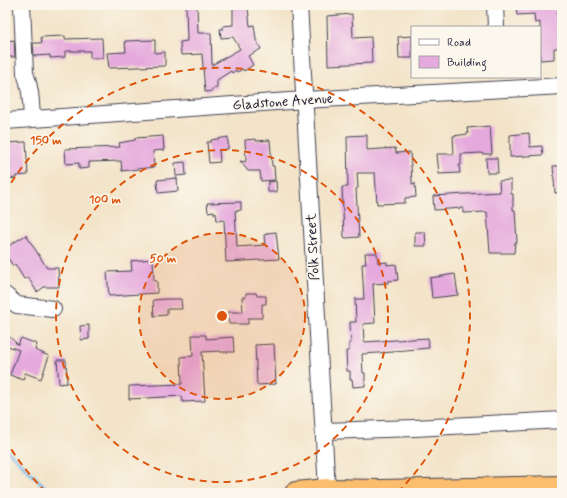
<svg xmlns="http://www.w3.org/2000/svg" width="567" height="498" viewBox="0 0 567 498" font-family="Mynerve,sans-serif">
<rect width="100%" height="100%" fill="#fbf7ec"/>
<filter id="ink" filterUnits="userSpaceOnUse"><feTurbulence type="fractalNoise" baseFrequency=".025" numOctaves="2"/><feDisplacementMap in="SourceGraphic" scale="8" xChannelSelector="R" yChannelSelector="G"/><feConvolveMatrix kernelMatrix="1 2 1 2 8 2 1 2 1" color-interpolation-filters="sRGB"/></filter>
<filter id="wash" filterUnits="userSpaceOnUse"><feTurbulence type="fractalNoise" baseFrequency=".012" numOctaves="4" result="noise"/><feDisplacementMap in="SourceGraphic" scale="16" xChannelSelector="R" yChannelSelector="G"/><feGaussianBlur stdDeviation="0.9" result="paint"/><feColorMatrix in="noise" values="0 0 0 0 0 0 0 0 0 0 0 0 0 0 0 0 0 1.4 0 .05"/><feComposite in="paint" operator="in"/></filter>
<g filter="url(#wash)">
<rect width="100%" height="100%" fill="#f3e4c9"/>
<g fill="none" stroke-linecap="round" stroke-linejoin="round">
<path stroke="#6eb3e4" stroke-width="3.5" d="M5,448L51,493"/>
</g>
<g id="blocks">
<path fill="#e5a9dd" d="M186,5H197L198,33H211L212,65L240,49L233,37L221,38L220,29H223V26L233,25V5H244L245,8H248L250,26L254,25L256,40L261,49L248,56L253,65L244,71L243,69L237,72L236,70L232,73L231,71L217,80V88L212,89V91L205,92L202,54L181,55L180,42L187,41Z
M516,5H559V12H557L558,30L562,29V48H554V59L540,60V22L535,23L534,14L517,15Z
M352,14L353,38L371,37L372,63L328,65L327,16Z
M65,36V39L102,38L103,58H90V51H65V57L50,58V55L34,56L33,43H42L41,37Z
M412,36V58H399L398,37Z
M14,40L15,57H5V45H7V41Z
M155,40V53L165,52V66L109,68L107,53L126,52L125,41Z
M490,126L492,154H482V153L461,154V165H459L460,173L439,174L437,154H454L453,136L468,134L467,128Z
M529,133L530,147L542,146L543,155L510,157V135Z
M367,135V150L395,148L396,153L410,152L412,180V184L415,183L416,197L405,198V203L377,204L375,173H357L358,188L356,189L359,237L346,238L344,237L342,187H348L347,136Z
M163,136L164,150L153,151L154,167L122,171L121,161L89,162V168L79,169V163L66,164L65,149L120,147L119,143L135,140V138Z
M228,137V149L219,150L220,162L209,163L207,142H211V140Z
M256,139V141L270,140L272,166H274L275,180L261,181L260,171H248L240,161L245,162L246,160L245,140Z
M26,142L28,175L16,176V178L5,179V143Z
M486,158H497L498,173H487Z
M185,162L186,175L176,176L175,163Z
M553,166H562V192L555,193Z
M177,178L178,191L158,193L157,180Z
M511,180V194H513V210H515L517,242H515L514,253H490L487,212L463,213V208L434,210L433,196L500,192L499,181Z
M276,181L277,192H268V182Z
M241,202V210L235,211L237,247L265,245L264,235L267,234V233L276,232L279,259L226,262L224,220L217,221L216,213L214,214V211L208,212L207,203Z
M415,232H425L426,246H415Z
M26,235L47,268H58L59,287H44L37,292L28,277L24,279L15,264L13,266L5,253V248Z
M365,253H377L378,263L387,262V265L396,264L398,280L388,281V283L373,284L375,323L363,324L364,342L428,338L429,348L394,351V352L362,354L363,373H365V386L353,387L352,379H350V371H347L346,351H349V343H351L350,322H356L355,299H364L362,264H366Z
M153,259L154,281H157V293L109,296L107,272L132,271L131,261Z
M455,274L458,295L432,298L430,278Z
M246,293H256L257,296H266V304H262V318H248V324H229L228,312H243L242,297H246Z
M166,299H181L182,309H167V315L154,316L153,300Z
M89,325V339L81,340L80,326Z
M5,332L18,345L21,338L37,344L35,350L49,356L41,379L25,373L23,380L10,375L19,350L5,345Z
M192,335H206V339L233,337L234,352H220V351L202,352L205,401L183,402L182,396L129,399V386L182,384L181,357L193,356Z
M274,344L276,384L257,385L255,345Z
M57,360H66L67,383L59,384Z"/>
</g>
</g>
<g filter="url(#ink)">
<use href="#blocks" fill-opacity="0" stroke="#413f50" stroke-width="1"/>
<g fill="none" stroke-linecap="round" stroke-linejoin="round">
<defs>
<path id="minor" d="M22,5L25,73C31,88 31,103 32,119
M299,5L327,490
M495,5L496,27
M5,121L304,100L562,86
M5,295L17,305L53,309
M324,431L415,428L562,420"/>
<path id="highway" d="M296,493L327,490L381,491L562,487"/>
</defs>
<use href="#minor" stroke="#413f50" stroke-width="18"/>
<use href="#highway" stroke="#413f50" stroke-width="24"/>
<use href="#minor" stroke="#fff" stroke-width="16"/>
<use href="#highway" stroke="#fbbe6e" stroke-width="22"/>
</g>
</g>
<circle cx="222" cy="316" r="83" fill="#de560e" fill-opacity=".12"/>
<g fill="none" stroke="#de560e" stroke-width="2" stroke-dasharray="7 5">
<circle cx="222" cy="316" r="83"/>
<circle cx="222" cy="316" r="166"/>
<path d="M46 492A249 249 0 0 1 5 439M5 193A249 249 0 1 1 398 492"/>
</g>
<g text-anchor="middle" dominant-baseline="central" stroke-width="3" stroke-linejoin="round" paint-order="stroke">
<g font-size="14" fill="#22223b" stroke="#fbf7ec">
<text transform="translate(283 102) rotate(-4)">Gladstone Avenue</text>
<text transform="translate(313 247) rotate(-93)">Polk Street</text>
</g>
</g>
<circle cx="222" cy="316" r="6" fill="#de560e" stroke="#fbf7ec" stroke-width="2"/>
<g font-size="12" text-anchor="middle" font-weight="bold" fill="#de560e" stroke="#fbf7ec" stroke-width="3" stroke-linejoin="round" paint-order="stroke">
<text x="46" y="144">150 m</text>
<text x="105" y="203">100 m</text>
<text x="163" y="262">50 m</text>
</g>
<rect width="567" height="498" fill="none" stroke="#fbf7ec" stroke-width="20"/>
<rect x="411" y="26" width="130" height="52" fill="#fbf7ec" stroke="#a4a2a5"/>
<rect x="419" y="39" width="20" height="6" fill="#ffffff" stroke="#a4a2a5"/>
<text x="447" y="46" font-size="12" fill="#22223b">Road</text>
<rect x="419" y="56" width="20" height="12" fill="#e5a9dd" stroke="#a4a2a5"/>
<text x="447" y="66" font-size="12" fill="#22223b">Building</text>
</svg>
